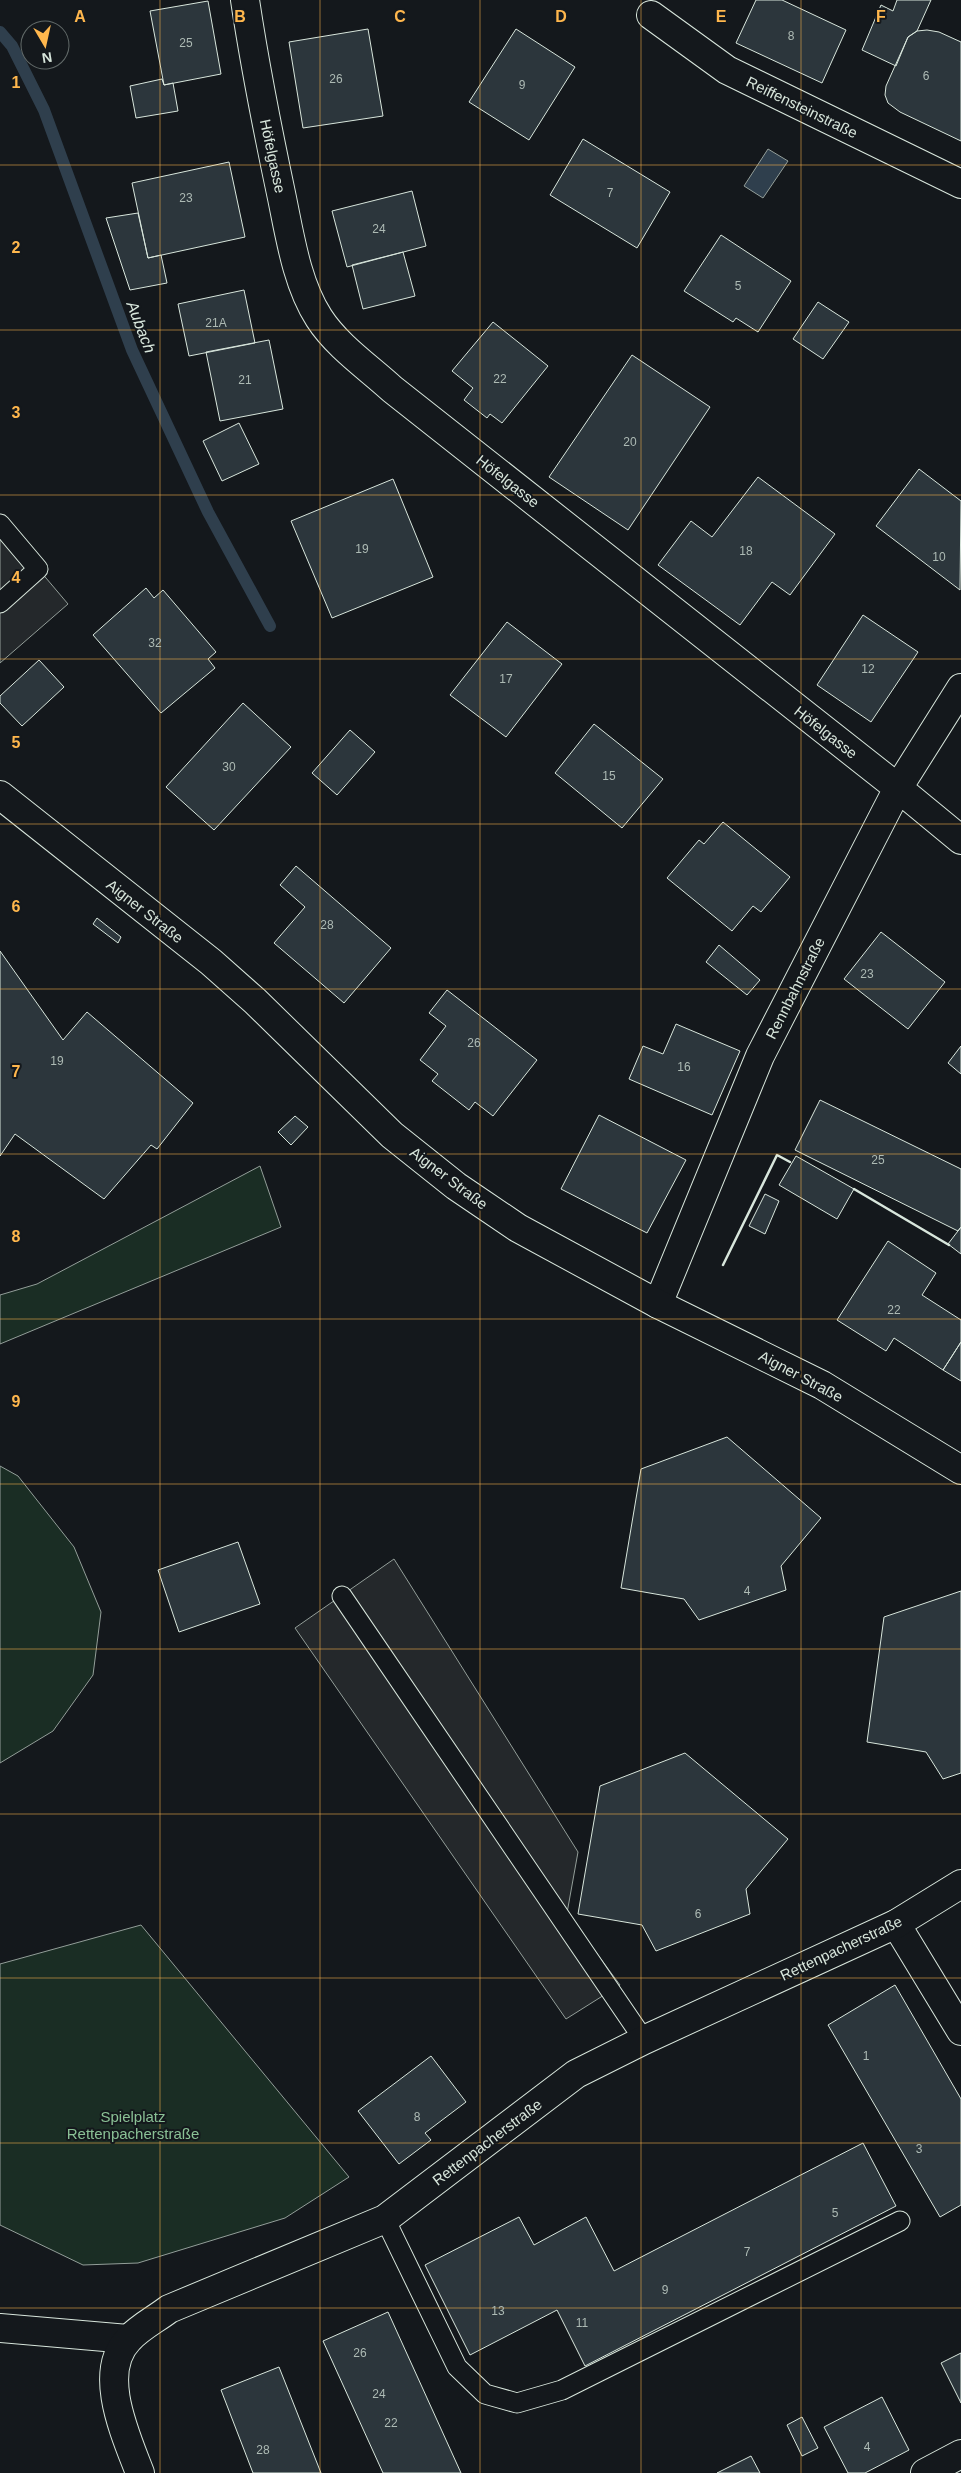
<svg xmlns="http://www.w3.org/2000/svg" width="961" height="2473" viewBox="0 0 961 2473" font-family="Helvetica,sans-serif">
<rect width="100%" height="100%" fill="#14181c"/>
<path fill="#1a2d24" stroke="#939e99" d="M260,1166L281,1227L0,1344V1295L37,1284Z
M0,1466L18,1476L74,1547L101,1612L93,1675L53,1731L0,1763Z
M141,1925L349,2177L285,2218L138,2263L83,2265L0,2225V1964Z"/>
<path fill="#24282b" stroke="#939e99" d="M2,526L68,604L0,663V527Z
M394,1559L578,1852L567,1913L620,1985L566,2019L295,1628Z"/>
<path fill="#2f3f4d" stroke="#939e99" d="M768,149L788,161L763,198L744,186Z"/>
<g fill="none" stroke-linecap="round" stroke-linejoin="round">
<path stroke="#2f3f4d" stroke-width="12" d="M0,32L12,46L44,110L132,350L208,512L270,626"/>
</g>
<path fill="#2c363c" stroke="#d8e6dc" d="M756,0H782L846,30L822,83L736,43Z
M897,0H931L917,31L908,37L896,66L862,50L881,5L893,11Z
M208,1L221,74L164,85L150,11Z
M368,29L383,116L303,128L289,42Z
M516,29L575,67L529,140L469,102Z
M927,30L939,32L961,42V141L900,112L888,103L885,95L886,86L908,37L917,31Z
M162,79L164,85L173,83L178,111L136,118L130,86Z
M583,139L670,192L637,248L550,195Z
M229,162L245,237L148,258L132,183Z
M412,191L426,246L347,267L332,211Z
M138,213L148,258L161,255L167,283L130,290L106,218Z
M721,235L791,281L758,332L736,318L733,322L684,291Z
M403,252L415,296L363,309L352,265Z
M244,290L255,343L189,356L178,304Z
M818,302L849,322L823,359L793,339Z
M493,322L548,366L502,423L490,414L487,418L464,400L473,388L452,371Z
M269,340L283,409L220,421L206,352Z
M632,355L710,407L628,530L549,477Z
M239,423L259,464L222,481L203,441Z
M919,469L961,501L960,590L876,526Z
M758,477L835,534L790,595L772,582L740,625L658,565L691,521L712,537Z
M393,479L433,577L332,618L291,521Z
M146,588L154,598L163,590L216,652L208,659L215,668L161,713L93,635Z
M863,615L918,652L871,722L817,685Z
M507,622L562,664L506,737L450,695Z
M39,660L64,687L22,726L0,703V696Z
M243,703L291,747L214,830L166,787Z
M594,724L663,779L622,828L555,773Z
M350,730L375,752L337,795L312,773Z
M723,822L790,877L761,912L753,906L732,931L667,878L699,840L704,844Z
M296,866L391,948L344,1003L274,943L305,907L280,885Z
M97,918L121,937L118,943L93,924Z
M881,932L945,982L908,1029L844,979Z
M719,945L760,980L747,995L706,962Z
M0,951L63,1040L87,1012L193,1103L157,1149L151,1145L104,1199L15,1134L0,1156Z
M447,990L537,1060L493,1116L475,1102L469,1110L432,1081L438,1074L420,1060L446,1026L429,1013Z
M676,1024L740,1051L712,1115L629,1079L643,1046L663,1054Z
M961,1046V1074L948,1063Z
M820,1100L961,1169V1227L958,1231L795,1150Z
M599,1115L686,1160L647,1233L561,1189Z
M295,1116L308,1127L291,1145L278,1132Z
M796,1156L854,1189L837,1219L779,1185Z
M765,1194L779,1201L765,1234L749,1226Z
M961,1227V1254L948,1244Z
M888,1241L936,1273L922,1295L961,1320V1342L943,1370L894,1338L886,1351L837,1320Z
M961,1342V1381L943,1370Z
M727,1437L821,1518L781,1566L786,1590L699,1620L684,1599L621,1588L641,1469Z
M238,1542L260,1604L179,1632L158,1570Z
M961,1591V1773L943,1779L926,1752L867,1742L884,1617Z
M685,1753L788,1839L746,1889L750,1914L656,1951L642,1925L578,1914L600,1786Z
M895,1985L961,2099V2205L940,2217L828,2025Z
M431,2056L466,2102L425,2133L431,2140L399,2164L358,2111Z
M863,2143L896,2206L585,2366L557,2310L470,2355L425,2265L519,2217L534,2245L586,2217L614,2271Z
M388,2312L461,2473H383L323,2341Z
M961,2353V2403L941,2363Z
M279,2367L321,2473H253L221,2390Z
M882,2397L909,2450L865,2473H848L824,2427Z
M802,2417L818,2448L802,2456L787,2425Z
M751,2456L760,2473H717Z"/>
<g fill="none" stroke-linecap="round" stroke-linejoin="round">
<defs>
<path id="service" d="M0,524L38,569L0,603
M342,1596L644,2040
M385,2219L457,2367L485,2394L517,2403L562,2390L900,2221"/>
<path id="minor" d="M245,0C255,67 268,132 282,198C290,237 297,284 319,318C337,346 368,367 392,389L898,788L961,840
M651,15L727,70L961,184
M658,1304L760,1056L898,788L961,688
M896,1924L961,2031
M0,2328L128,2339
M925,2473L961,2454"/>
<path id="tertiary" d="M140,2473C126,2436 96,2372 129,2339C140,2327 156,2319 169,2309L385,2219L576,2074L644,2040L896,1924L961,1884"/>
<path id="secondary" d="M0,795L211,962L255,1001L392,1135L456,1186L518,1228L658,1304L822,1385L961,1470"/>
</defs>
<use href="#service" stroke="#d8e6dc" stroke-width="21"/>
<use href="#minor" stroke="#d8e6dc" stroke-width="30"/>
<use href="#tertiary" stroke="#d8e6dc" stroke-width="30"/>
<use href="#secondary" stroke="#d8e6dc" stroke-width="30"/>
<use href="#service" stroke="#14181c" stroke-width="19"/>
<use href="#minor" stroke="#14181c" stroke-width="28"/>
<use href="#tertiary" stroke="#14181c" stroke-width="28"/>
<use href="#secondary" stroke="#14181c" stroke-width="28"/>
<path stroke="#d8e6dc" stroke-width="2.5" d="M854,1189L949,1245
M723,1265L777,1155L790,1162"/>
</g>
<path fill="none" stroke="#ffb74d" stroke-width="1" stroke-opacity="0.55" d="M160,0V2473M320,0V2473M480,0V2473M641,0V2473M801,0V2473M0,165H961M0,330H961M0,495H961M0,659H961M0,824H961M0,989H961M0,1154H961M0,1319H961M0,1484H961M0,1649H961M0,1814H961M0,1978H961M0,2143H961M0,2308H961"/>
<g text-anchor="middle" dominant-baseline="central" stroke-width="4" stroke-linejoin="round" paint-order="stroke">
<g font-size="12" fill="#adbab4">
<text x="791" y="36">8</text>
<text x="186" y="43">25</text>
<text x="926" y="76">6</text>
<text x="336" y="79">26</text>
<text x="522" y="85">9</text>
<text x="610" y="193">7</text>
<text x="186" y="198">23</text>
<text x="379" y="229">24</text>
<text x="738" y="286">5</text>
<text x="216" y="323">21A</text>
<text x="500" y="379">22</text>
<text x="245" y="380">21</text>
<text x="630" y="442">20</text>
<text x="362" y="549">19</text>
<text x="746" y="551">18</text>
<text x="939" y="557">10</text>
<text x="155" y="643">32</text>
<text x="868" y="669">12</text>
<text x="506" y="679">17</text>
<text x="229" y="767">30</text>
<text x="609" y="776">15</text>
<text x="327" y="925">28</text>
<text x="867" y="974">23</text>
<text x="474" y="1043">26</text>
<text x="57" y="1061">19</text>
<text x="684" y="1067">16</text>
<text x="878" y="1160">25</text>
<text x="894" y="1310">22</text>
<text x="747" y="1591">4</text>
<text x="698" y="1914">6</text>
<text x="866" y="2056">1</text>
<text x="417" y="2117">8</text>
<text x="919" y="2149">3</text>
<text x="835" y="2213">5</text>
<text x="747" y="2252">7</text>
<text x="665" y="2290">9</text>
<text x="498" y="2311">13</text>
<text x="582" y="2323">11</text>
<text x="360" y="2353">26</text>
<text x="379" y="2394">24</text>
<text x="391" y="2423">22</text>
<text x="867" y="2447">4</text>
<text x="263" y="2450">28</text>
</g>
<g font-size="15" fill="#d8e6dc" stroke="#14181c">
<text transform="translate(802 107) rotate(26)">Reiffensteinstraße</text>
<text transform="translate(273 156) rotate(78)">Höfelgasse</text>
<text transform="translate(508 481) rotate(38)">Höfelgasse</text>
<text transform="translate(826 732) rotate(38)">Höfelgasse</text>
<text transform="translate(145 911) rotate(38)">Aigner Straße</text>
<text transform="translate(795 988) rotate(-63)">Rennbahnstraße</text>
<text transform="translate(449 1178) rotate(37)">Aigner Straße</text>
<text transform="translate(801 1376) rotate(28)">Aigner Straße</text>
<text transform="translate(841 1948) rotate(-25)">Rettenpacherstraße</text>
<text transform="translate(487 2142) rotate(-37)">Rettenpacherstraße</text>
</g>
<g font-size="15" fill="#8ac095" stroke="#14181c">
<text x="133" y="2116">Spielplatz<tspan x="133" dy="17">Rettenpacherstraße</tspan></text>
</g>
<g font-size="16" font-style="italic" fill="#d8e6dc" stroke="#14181c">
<text transform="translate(141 327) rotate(69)">Aubach</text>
</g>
</g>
<g font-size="16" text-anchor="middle" font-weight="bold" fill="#ffb74d" stroke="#14181c" stroke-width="4" stroke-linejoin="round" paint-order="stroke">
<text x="80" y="22">A</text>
<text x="240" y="22">B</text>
<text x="400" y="22">C</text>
<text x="561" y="22">D</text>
<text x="721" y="22">E</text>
<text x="881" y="22">F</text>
<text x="16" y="88">1</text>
<text x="16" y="253">2</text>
<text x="16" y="418">3</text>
<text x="16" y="583">4</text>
<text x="16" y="748">5</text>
<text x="16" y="912">6</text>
<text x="16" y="1077">7</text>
<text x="16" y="1242">8</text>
<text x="16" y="1407">9</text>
</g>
<g transform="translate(45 45) rotate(171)"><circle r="24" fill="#14181c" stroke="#626a69"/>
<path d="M0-4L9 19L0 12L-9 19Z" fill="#ffb74d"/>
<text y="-8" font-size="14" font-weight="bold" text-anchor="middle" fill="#d8e6dc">N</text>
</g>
</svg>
